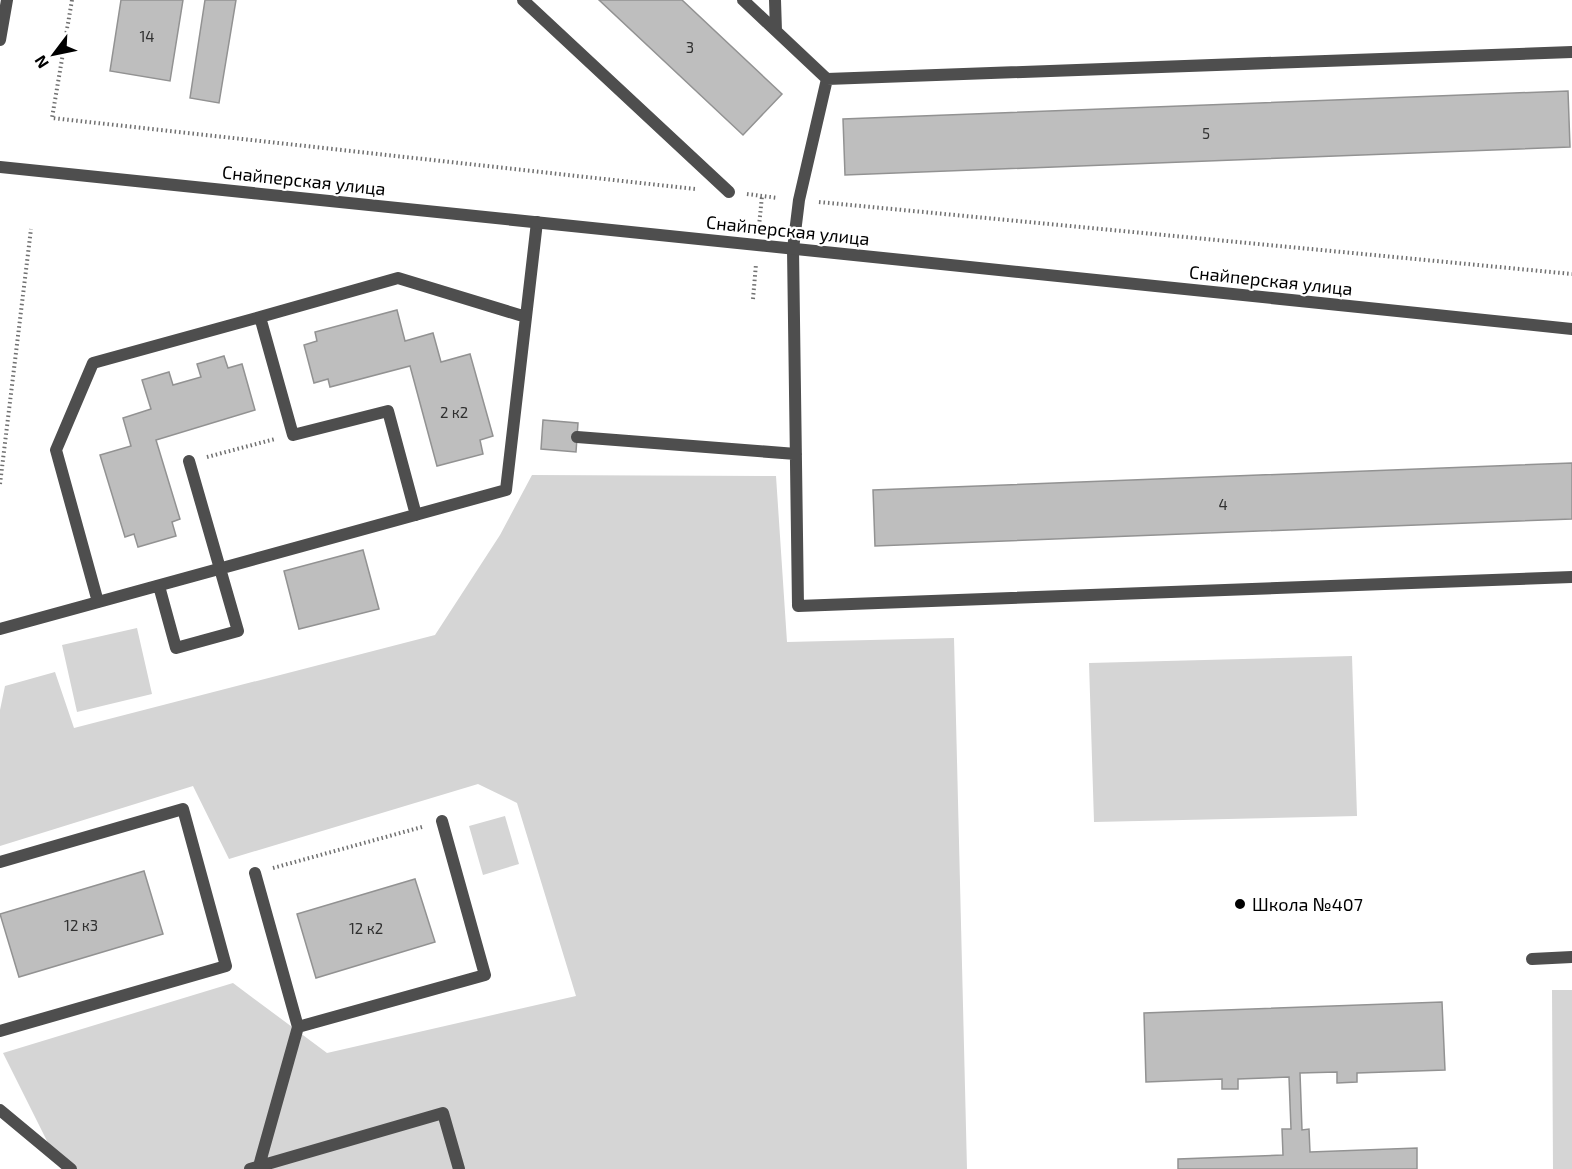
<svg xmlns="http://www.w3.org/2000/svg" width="1572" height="1169" viewBox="0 0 1572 1169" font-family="'Exo 2',sans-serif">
<rect width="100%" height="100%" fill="#fff"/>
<path fill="#d5d5d5" d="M532,475L776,476L787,642L954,638L967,1169H61L3,1053L233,983L327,1053L576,996L517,803L478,784L229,859L193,786L0,846V710L5,686L55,672L74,728L435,635L500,535Z
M137,628L152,694L77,712L62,645Z
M1352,656L1357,816L1094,822L1089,663Z
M505,816L519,864L483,875L469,826Z
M1552,990H1572V1169H1553Z"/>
<path fill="#bebebe" stroke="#929292" stroke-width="1.5" d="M121,0H183L170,81L110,71Z
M205,0H236L219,103L190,98Z
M599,0H682L782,94L743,135Z
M1568,91L1570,147L845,175L843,119Z
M397,310L405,341L433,333L441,362L470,354L493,436L480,440L483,454L437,466L410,366L330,387L328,379L314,383L304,345L317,341L315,332Z
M224,356L228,368L242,364L255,410L156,440L180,519L172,522L176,536L138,547L134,534L125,537L100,455L131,446L123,418L151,409L142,380L169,372L173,385L201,377L197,364Z
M543,420L578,423L576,452L541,449Z
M1572,463V519L875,546L873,490Z
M363,550L379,609L299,629L284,571Z
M144,871L163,934L19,977L0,914Z
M415,879L435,942L316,978L297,914Z
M1442,1002L1445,1070L1357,1073V1082L1337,1083V1072L1300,1073L1302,1130L1309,1129L1310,1152L1417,1148V1169H1178V1159L1283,1155L1282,1129H1291L1289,1077L1238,1079V1089H1222V1079L1146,1082L1144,1013Z"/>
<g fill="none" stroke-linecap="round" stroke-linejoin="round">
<path stroke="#707070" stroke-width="4" stroke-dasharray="1.5 3" stroke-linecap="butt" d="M72,0L52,118L695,189
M747,194L778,198
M819,202L1572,274
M759,226L762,196
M753,299L756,264
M207,457L275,439
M0,484L31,229
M273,868L422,827"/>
<path stroke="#4e4e4e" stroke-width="12" d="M523,0L729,192
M743,0L776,31
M775,0L776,31L827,79
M1572,52L827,79L799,200L793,249L798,606L1572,577
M260,317L398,278L526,317
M577,437L796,454
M159,586L176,648L238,631L189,461
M98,602L56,450L93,363L260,317L293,435L388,411L416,515
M0,629L506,490L537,222
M0,862L183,809L226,966L0,1031
M255,873L298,1027
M1532,959L1572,957
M0,1110L71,1169
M259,1166L298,1027L485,975L442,821
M250,1169L443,1113L459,1169"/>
<path stroke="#4e4e4e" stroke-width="12" d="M0,40L7,0
M0,167L1572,329"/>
</g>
<circle fill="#000" stroke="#fff" stroke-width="2" cx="1240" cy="904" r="6"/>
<g text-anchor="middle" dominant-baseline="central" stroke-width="4.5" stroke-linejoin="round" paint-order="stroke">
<g font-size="15" fill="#303030">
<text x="147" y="36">14</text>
<text x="690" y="47">3</text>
<text x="1206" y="133">5</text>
<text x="454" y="412">2 к2</text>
<text x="1223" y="504">4</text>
<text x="81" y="925">12 к3</text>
<text x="366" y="928">12 к2</text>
</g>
<g font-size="18" fill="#000" stroke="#fff">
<text transform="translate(304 180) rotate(6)">Снайперская улица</text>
<text transform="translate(788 230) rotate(6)">Снайперская улица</text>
<text transform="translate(1271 280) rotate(6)">Снайперская улица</text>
</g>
<g font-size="18" fill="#000" stroke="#fff" text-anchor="start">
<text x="1252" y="904">Школа №407</text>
</g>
</g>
<g transform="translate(54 54) rotate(238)" stroke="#ffffff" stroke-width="4.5" paint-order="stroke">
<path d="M0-4.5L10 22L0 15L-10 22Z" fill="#000000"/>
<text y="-9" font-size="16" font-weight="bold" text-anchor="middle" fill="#000000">N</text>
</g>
</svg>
